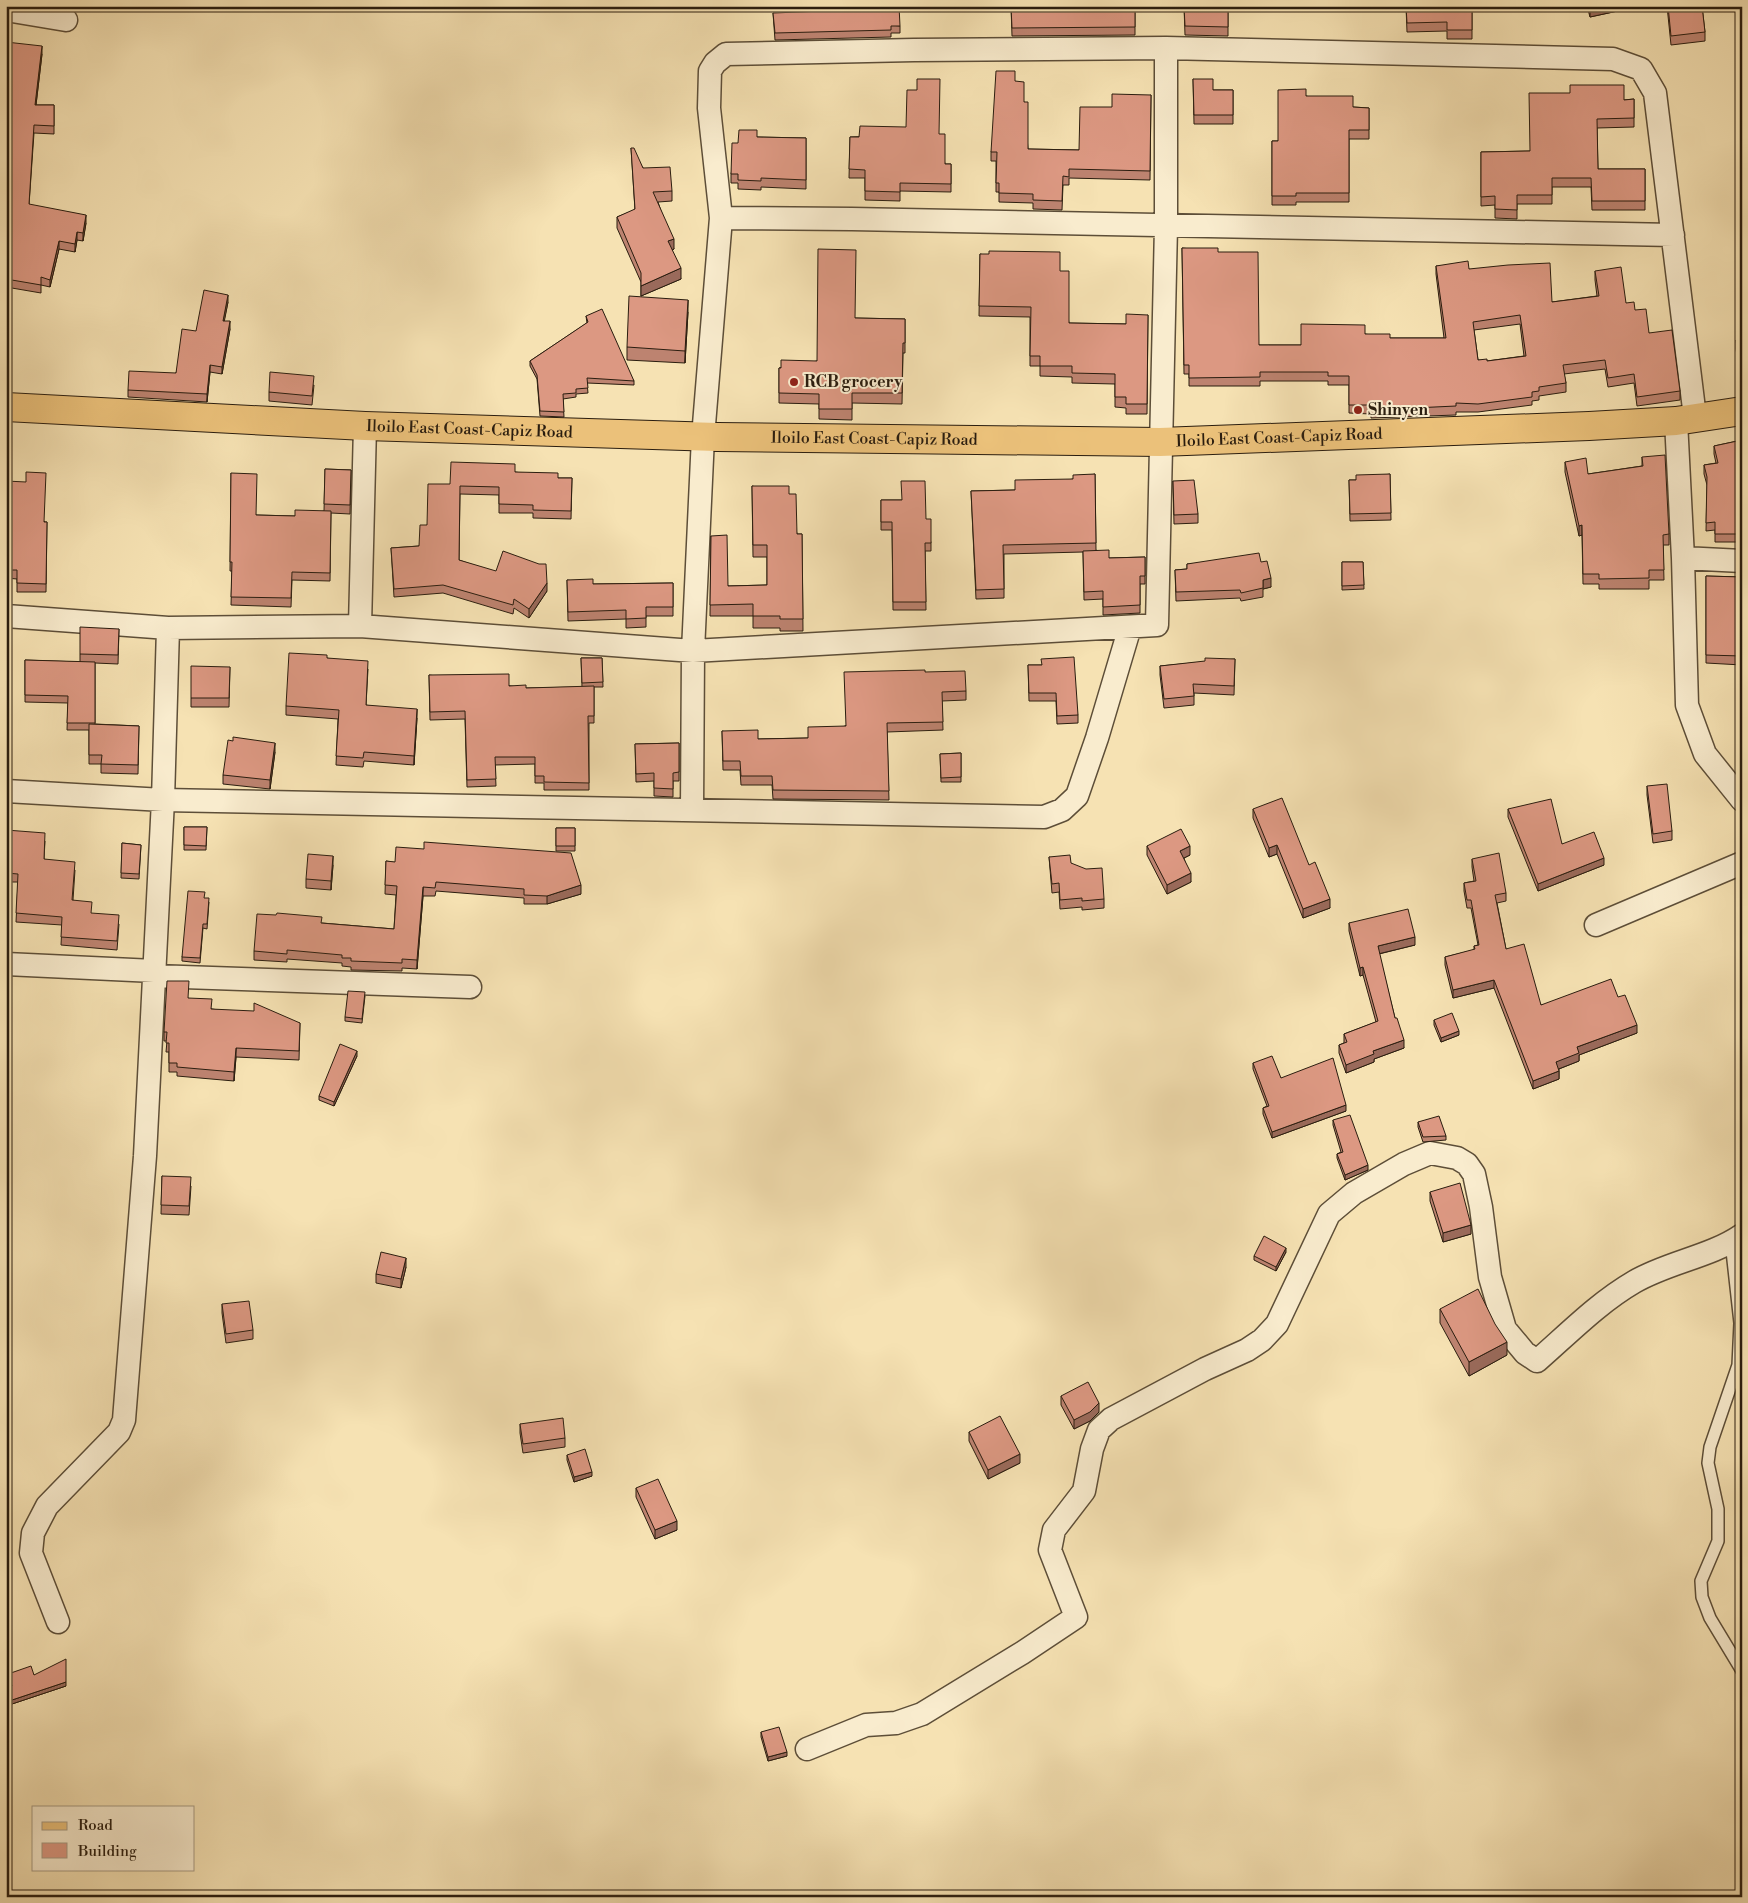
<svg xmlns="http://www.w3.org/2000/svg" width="1748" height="1903" viewBox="0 0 1748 1903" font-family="'Libre Bodoni',serif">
<rect width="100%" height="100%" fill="#f6e2b3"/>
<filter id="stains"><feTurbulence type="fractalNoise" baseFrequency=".004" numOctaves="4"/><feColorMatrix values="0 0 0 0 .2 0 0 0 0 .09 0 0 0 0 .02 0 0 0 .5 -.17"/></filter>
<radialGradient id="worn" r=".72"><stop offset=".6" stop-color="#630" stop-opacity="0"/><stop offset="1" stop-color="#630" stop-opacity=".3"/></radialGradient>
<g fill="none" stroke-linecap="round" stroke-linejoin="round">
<defs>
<path id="lane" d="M1731,1242L1740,1323L1738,1365L1710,1447L1708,1463L1718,1509V1541L1701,1581L1702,1597L1710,1618L1742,1671"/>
<path id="street" d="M6,10L66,20
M721,218L852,219L1673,235
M1676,421L1683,558L1687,705L1705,754L1742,800
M1683,558L1742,561
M6,616L168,628L360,626L365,426
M360,626L693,651L1157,625L1166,226V48
M6,791L163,800L1044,817L1062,810L1077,796L1097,738L1130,627
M692,810L693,651L703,437L721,218L709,108L710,71L715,63L726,54L914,50L1166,48L1613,59L1641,69L1655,93L1695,417
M1596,925L1742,863
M6,964L154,971
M154,976L470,987
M58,1622L31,1553L33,1533L47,1506L119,1432L124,1420L145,1156L163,800L168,628
M807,1749L866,1725L896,1723L922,1714L1022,1653L1076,1617L1050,1550L1054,1530L1084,1491L1092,1449L1099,1430L1111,1419L1205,1369L1247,1350L1262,1340L1277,1324L1329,1214L1354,1193L1404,1164L1430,1153L1457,1158L1467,1164L1474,1174L1481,1207L1490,1277L1505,1329L1525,1353L1537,1361C1568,1334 1598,1303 1634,1282C1668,1262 1710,1257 1742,1235"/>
<g id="primary">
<path id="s1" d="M6,407L365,426L717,437L1160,442L1589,426L1676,421L1742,411"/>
</g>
</defs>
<use href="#lane" stroke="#5d4e38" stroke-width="14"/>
<use href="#street" stroke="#5d4e38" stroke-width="25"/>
<use href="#primary" stroke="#2a1d0f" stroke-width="30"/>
<use href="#lane" stroke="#f9ecce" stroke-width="11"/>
<use href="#street" stroke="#f9ecce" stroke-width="22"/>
<use href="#primary" stroke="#ebc17a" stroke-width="28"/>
</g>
<path fill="#bd8370" stroke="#2a1d0f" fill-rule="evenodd" d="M1011,6H1135V35L1012,36Z
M1184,6H1228V36L1185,35Z
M1406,6H1472V39H1447V31L1407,32Z
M1587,6H1649L1627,9L1590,17Z
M1667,6H1702L1705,32V41L1671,45Z
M773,13L900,26V33H891V37L775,40Z
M6,42L42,54L36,105H54V134L34,133L29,205L86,223L83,241L77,240L75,252L59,249L50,287L41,285V293L6,287Z
M1193,79L1213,90H1233V124H1194Z
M1015,81L1024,102L1028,149L1079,150L1112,107L1151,95L1150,180L1069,178V185H1063L1062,210L1033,209V203L999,202V192H996V161H991V152Z
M1306,96L1353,107L1369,108V139H1349V202H1296V205H1272V141H1278Z
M1634,99V127L1597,128L1598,169H1645V210H1592L1591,187H1552V204H1517V219L1495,218V205L1481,206V152L1530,151L1624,100Z
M939,134L945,164H951V192L900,191V201L865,200V178H849L850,137Z
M757,137L806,138V189L761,187V190L738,189V183H731V174L738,143Z
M631,148L643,168L672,191V201L658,202L674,249L672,250L681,279L641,296V282L617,228V217L635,210Z
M1182,248L1218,252L1259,345H1301L1365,334L1390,338H1444L1436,274V266L1469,269L1552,302L1597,296L1595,280V271L1626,303L1635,310L1649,333L1680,391V400L1637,406L1634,383L1608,387L1605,369L1564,374L1566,383V392L1539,396V400L1532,401V405L1478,412H1456V415L1371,418V414L1349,413V385H1328V381H1260V386H1189V374H1184ZM1520,324L1524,356L1487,361L1478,360L1474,330Z
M980,254L1060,271L1069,323L1126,324L1148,315L1147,414H1126V408L1115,407V384L1072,383V377L1040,376V366H1030V317L979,316Z
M228,302L224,321L230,329L222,374L210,372L207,402L128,397V390L176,373L196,331Z
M688,312L685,363L627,360V347Z
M586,316L634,381V385L587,383L588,393L576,394V397L563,399L564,417L540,416L537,379L530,366V361L587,323Z
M855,318L905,319V353H903L902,404L852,403V420L819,419V404L779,403V368L817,361Z
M1736,340H1742V371H1739L1736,349Z
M314,385L312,405L269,401V392Z
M1742,440V542H1715V530L1706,531L1707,485L1704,474V465L1716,463L1714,454V446Z
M1642,457L1669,534V545H1663L1664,580H1649V589H1599V584H1583L1582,535L1579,536L1565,472V462L1588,474L1642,466Z
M325,469L351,470L350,514L331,513L330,581L292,580L291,607L231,605L232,571H230L231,473L256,515L295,516L324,511Z
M515,472L558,478H572L571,519L533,518V513H499V495L460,494L459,560L547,591L529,618L514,608L513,614L443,593L394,597L391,548L419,546L427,525L450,484Z
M1095,474L1096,550L1109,558L1145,557V584H1140V613L1103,615V599L1084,600L1083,552L1004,554V598L976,599L971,491L1015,490L1073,479Z
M1390,474L1391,520L1350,521L1349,480H1356Z
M6,481L45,522H47L46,592H17V579L6,578Z
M1173,481L1198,514V523L1174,524Z
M752,486L789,494L797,534H802L803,631H780V628H753V616H710L711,536L728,586L767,585V557H753Z
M881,500H902L926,519L931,543V551H925L926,610H893L892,530H881Z
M1261,562L1271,587L1263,589V597L1241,601L1240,598L1176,601L1175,570L1187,569V564Z
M1342,562H1363L1364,589L1342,590Z
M1706,576L1742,577V665L1706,663Z
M567,580L593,584L673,583V616H646V627L626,628V619L568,621Z
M119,629L118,664L95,663V724L139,726L138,774L101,773V764H89V730H67L68,703L25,702V660L80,662V654Z
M327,658L368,669L366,705L417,718L414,765L364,761L363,767L336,765L338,719L286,715V706Z
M581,658H602L603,687H594V723H589V790H544V783H535V764L495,765L496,786L467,787L465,719L430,720L429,675L526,688L582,687Z
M1235,659L1234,695L1194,693V705L1164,708L1160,675V666Z
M1028,665H1042L1078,715V723L1057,724L1056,701H1029Z
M230,667L229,707H191V698Z
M925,672L966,691V700L942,701L943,730L887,732L889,800L773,799L772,785H741L740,770H723L722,731L758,739L808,738L845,726Z
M679,743V781H673V797L654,796V781L636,782L635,744Z
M275,752L270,789L223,784V775Z
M961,753V782H941L940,754Z
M1647,786L1672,831V840L1653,843L1647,795Z
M1253,809L1309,865L1330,908L1303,918L1277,854L1269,857L1253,818Z
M1508,809L1562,844L1604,865L1538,891L1508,817Z
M184,827H207L206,850H184Z
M556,828H575V851H556Z
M6,830L45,841L44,859L75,870L73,900L91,914L119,924L117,950L61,945L62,925L16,922L18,882H6Z
M122,843L141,845L139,879L121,878Z
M1147,846L1190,855L1184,858L1191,882L1167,894L1147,855Z
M1049,857L1071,863L1104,899V908L1082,910V907L1060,909L1059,892L1052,893Z
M1472,859L1506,893V901L1497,903L1506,949L1541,1005L1618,997L1637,1033L1579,1055V1061L1559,1069V1079L1533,1089L1494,988L1453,998L1445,965V957L1474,950V946L1478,945L1471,908H1467L1464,891V883L1474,881L1472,867Z
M386,861L581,894L547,904H524V898L436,891L435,896H423L417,969L402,968V971L351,970V967L342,966V963L287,959V962L254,960V951L322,923L394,929L396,895L385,894Z
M333,865L331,890L306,888V879Z
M205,898L209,902L207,929L203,928L200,963L182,961V957Z
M1349,923L1415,945L1379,954L1395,1018L1404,1048L1374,1059V1062L1346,1073L1339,1053V1045L1344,1043V1034L1376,1022L1363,975L1360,976L1349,931Z
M365,996L362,1023L345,1021V1017Z
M188,998L212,1009L300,1023L299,1060L236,1057L234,1081L177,1076V1072H169V1052H166L167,1041H164V1032Z
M1434,1020L1459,1035L1441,1042L1434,1025Z
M357,1056L334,1106L319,1100V1096Z
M1742,1062V1085L1737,1072V1063Z
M1253,1063L1281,1078L1346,1111L1272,1138L1263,1114V1108L1267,1106L1253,1069Z
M1333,1120L1368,1170L1345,1180L1337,1158V1154L1341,1152L1333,1125Z
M1418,1122L1446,1136V1140L1423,1142L1418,1127Z
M162,1176L191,1186L189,1215L161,1214Z
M1430,1192L1471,1234L1443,1242L1430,1201Z
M1286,1252L1276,1271L1254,1260V1256Z
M406,1267L401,1288L376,1283V1274Z
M222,1304L253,1330V1339L226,1343L222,1313Z
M1440,1309L1507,1355L1469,1376L1440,1323Z
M1061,1396L1099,1412L1090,1421L1074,1429L1061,1405Z
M520,1424L565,1438V1447L523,1453L520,1433Z
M969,1432L1020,1463L988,1479L969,1441Z
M567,1455L592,1476L574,1482L567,1460Z
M636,1488L677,1530L655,1539L636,1497Z
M8,1674L34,1675L66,1686L6,1706V1689L11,1686L8,1678Z
M761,1732L787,1756L768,1761L761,1737Z"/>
<path fill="#9a6a5b" stroke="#2a1d0f" d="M1598,6H1627V9L1590,17V8Z
M42,46V54L35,113V105Z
M86,215V223L83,241V233Z
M77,232V240L75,252V244Z
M674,239V249L668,252V241Z
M59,241V249L50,287V280Z
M681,268V279L641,296V286Z
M228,295V302L223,328V321Z
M688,300V312L685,363V351Z
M230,321V329L222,374V367Z
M210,365V372L207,402V394Z
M1582,525V535L1579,536V526Z
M1271,578V587L1263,589V580Z
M547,583V591L529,618V609Z
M417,709V718L414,765V756Z
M275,743V752L270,789V780Z
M1277,845V854L1269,857V848Z
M1190,846V855L1180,860V851Z
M333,856V865L331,890V881Z
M1604,858V865L1538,891V884Z
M1191,873V882L1167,894V885Z
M581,885V894L547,904V896Z
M423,887V896L417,969V960Z
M1330,899V908L1303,918V909Z
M1415,937V945L1378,954V946Z
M1363,967V975L1360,976V968Z
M1494,980V988L1453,998V990Z
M1637,1025V1033L1579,1055V1061L1556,1070V1062L1577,1047Z
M1459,1031V1035L1441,1042V1038Z
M1404,1040V1048L1374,1059V1062L1346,1073V1065L1373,1051Z
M236,1048V1057L234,1081V1072Z
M357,1051V1056L334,1106V1102Z
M1559,1071V1079L1533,1089V1081Z
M1346,1105V1111L1272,1138V1132Z
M1368,1165V1170L1345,1180V1175Z
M1471,1225V1234L1443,1242V1233Z
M1286,1248V1252L1276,1271V1267Z
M406,1258V1267L401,1288V1279Z
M1507,1342V1355L1469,1376V1362Z
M1099,1403V1412L1090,1421L1074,1429V1420Z
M1020,1454V1463L988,1479V1470Z
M592,1472V1476L574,1482V1477Z
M677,1521V1530L655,1539V1530Z
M66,1682V1686L6,1706V1702Z
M787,1752V1756L768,1761V1757Z"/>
<path fill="#dc9882" stroke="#2a1d0f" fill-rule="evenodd" d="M832,6H899L900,26H891V30L775,33L773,13L823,11L822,7Z
M1011,6H1135V27L1012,28Z
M1184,6H1228V27L1185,26Z
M1406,6H1472V30H1447V22L1407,23Z
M1589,6H1598L1590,8Z
M1668,6H1702L1705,32L1671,36Z
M6,42L42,46L35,105H54V126L34,125L29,204L86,215L83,233L77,232L75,244L59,241L50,280L41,277V285L6,279Z
M996,71H1015V81L1024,82V102H1028V149L1079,150L1080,107H1112V94L1151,95L1150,171L1069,169V177L1063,176L1062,201L1033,200V194L999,193V183H996L997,152H991Z
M917,79H940L939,134H945V164H951V184L900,183V192L865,191V170L849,169L850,137H859L860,126L906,127L907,90H917Z
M1193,79H1213V90H1233V115H1194Z
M1570,85H1624V100L1634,99V118L1597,119L1598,169H1645V201H1592L1591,178H1552V195H1517V210L1495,209V196L1481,197V152L1530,151L1529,93H1570Z
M1306,89V96H1353V107L1369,108V130H1349V193H1296V196H1272V141H1278V90Z
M739,130H757V137L806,138V180L761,178V181L738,180V174H731L732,143H738Z
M631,148H634L643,168L670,167L672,191L653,192L674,239L668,241L681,268L641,286V273L617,217L635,209Z
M1182,248H1218V252H1258L1259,345H1301V324L1365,325V334H1390V338H1446L1436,266L1468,261L1469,269L1508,265L1550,263L1552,302L1599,296L1595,271L1621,267L1626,303L1634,302L1635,310L1646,309L1649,333L1672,330L1680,391L1637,397L1634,374L1608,378L1605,360L1563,365L1566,383L1539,387V391L1532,392V397L1478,404L1456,403V406L1371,410V405H1349V376H1328V372H1260V377L1189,378V365H1184ZM1520,315L1526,356L1487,361V359L1478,360L1473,322Z
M818,249L856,250L855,318L905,319V343H903L902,393H852V409H819V394L779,393V368H781V360L817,361Z
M989,251L1060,252V271H1069V323L1126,324V314L1148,315L1147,404H1126V397H1115V374L1072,373V366H1040V356H1030L1031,307L979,306L980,254H989Z
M204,290L228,295L223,321H230L222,367L210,365L207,394L128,390L129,371L176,373L182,329L196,331Z
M629,296L688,300L685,351L627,347Z
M602,309L634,381L587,378L588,388L576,389V393L563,394L564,412L540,411L537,375L530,361L588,322L586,316Z
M1736,340H1742V362H1739Z
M270,372L314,376L312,396L269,392Z
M1742,440V534H1715V522L1706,523L1707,477L1704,465L1718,463L1714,446Z
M1665,455L1669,534L1663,535L1664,570H1649V578L1599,579V574H1583L1582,525L1579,526L1565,462L1586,458L1588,474L1643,466L1642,457Z
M451,462L515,464V472L558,473V478H572L571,511L533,510V505L499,504V487L460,486L459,560L496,571L503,551L539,564H546L547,583L529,609L514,599L513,605L443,585L394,589L391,548L419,546L420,525H427L428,484H450Z
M325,469L351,470L350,505L324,504Z
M26,472L46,473L44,522H47L46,584L17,583V570H6V481L26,482Z
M231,473L257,474L256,515L295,516V510L331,511L330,573L292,572L291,598L231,597L232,562H230Z
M1095,474L1096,543L1003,545L1004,589L976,590L971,491L1015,490V480L1073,479V475Z
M1390,474L1391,513L1350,514L1349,480H1356V475Z
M1194,480L1198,514L1174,515L1173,481Z
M901,481H925L926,519H931V543H925L926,602H893L892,522H881V500H902Z
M752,486H789V494H796L797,534H802L803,619H780V616H753V604L710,605L711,536L727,535L728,586L767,585V545H753Z
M1109,550V558L1145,557V576H1140V605L1103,607V591L1084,592L1083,551Z
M1259,553L1261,562L1267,561L1271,578L1263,580V588L1241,593L1240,590L1176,592L1175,570L1187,569V564Z
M1342,562H1363L1364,585L1342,586Z
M1706,576L1742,577V656L1706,655Z
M593,579V584L673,583V607H646V618L626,619V610L568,612L567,580Z
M80,627L119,629L118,655L80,654Z
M289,653L327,655V658L368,661L366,705L417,709L414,756L364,752L363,758L336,756L339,710L286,706Z
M1074,657L1078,715L1057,716L1056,693H1029L1028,665H1042L1041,659Z
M581,658H602L603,682L582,683Z
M1205,658L1235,659L1234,686L1193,684L1194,696L1164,699L1160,666L1205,661Z
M25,660L95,662V723H67L68,696L25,695Z
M191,666L230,667L229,698H191Z
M925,670V672L965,671L966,691L942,692L943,722L887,723L889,791L773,790L772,776H741L740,761H723L722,731L758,730V739L808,738V727L846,726L844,672Z
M509,674V686L526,685V688L594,686V716H588L589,783L544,782V776H535V757H495L496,779L467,780L465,711L430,712L429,675Z
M89,724L139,726L138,765L101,764L102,755H89Z
M233,737L275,743L270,780L223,775L228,740L233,741Z
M679,743V772L673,773V789L654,788V773L636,774L635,744Z
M961,753V777L941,778L940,754Z
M1667,784L1672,831L1653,834L1647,786Z
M1282,798L1309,865L1315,862L1330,899L1303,909L1277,845L1269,848L1253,809Z
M1551,799L1562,844L1594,832L1604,858L1538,884L1508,809Z
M184,827H207L206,846L184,845Z
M556,828H575V846H556Z
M1181,829L1190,846L1180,851L1191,873L1167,885L1147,846Z
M6,830L45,833L44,859L75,862L72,900L92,902L91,913L119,915L117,941L61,937L62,917L16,913L18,874L6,873Z
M424,842L571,853L581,885L547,896L524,895V889L436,882L435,888L423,887L417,960L402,959V963L351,961V958H342V955L287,950V954L254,951L257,914L276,915L277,913L322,917L321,923L394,929L397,886L385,885L386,861L395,862L396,847L424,849Z
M122,843L141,845L139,874L121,873Z
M1499,853L1506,893L1495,895L1506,949L1524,944L1541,1005L1611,979L1618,997L1625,995L1637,1025L1577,1047L1579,1053L1556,1062L1559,1071L1533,1081L1494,980L1453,990L1445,957L1475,949L1474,946L1479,945L1471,900H1467L1464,883L1476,881L1472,859Z
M308,854L333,856L331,881L306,879Z
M1070,855L1071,863L1086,869L1102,868L1104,899L1082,901V898L1060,900L1059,883L1052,884L1049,857Z
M188,891L205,892L204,898H209L207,924H203L200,958L182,957Z
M1408,909L1415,937L1378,946L1395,1018H1397L1404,1040L1373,1051L1374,1054L1346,1065L1339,1045L1347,1042L1344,1034L1378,1021L1363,967L1360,968L1349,923Z
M167,981H189L188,998L212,999L211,1009L254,1011V1003L300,1023L299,1051L236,1048L234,1072L177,1067V1063H169V1043H166L167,1032H164Z
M348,991L365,992L362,1019L345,1017Z
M1452,1013L1459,1031L1441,1038L1434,1020Z
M340,1044L357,1051L334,1102L319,1096Z
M1272,1056L1281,1078L1333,1058L1346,1105L1272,1132L1263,1108L1269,1106L1253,1063Z
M1742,1062V1076L1737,1063Z
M1350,1115L1368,1165L1345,1175L1337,1154L1343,1152L1333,1120Z
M1439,1116L1446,1136L1423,1137L1418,1122Z
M162,1176L191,1177L189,1206L161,1205Z
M1460,1183L1471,1225L1443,1233L1430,1192Z
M1264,1236L1286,1248L1276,1267L1254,1256Z
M381,1252L406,1258L401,1279L376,1274Z
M1478,1289L1495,1324L1507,1342L1469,1362L1440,1309Z
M249,1301L253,1330L226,1334L222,1304Z
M1088,1382L1099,1403L1090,1412L1074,1420L1061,1396Z
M1000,1416L1020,1454L988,1470L969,1432Z
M563,1418L565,1438L523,1444L520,1424Z
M585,1449L592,1472L574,1477L567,1455Z
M658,1479L677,1521L655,1530L636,1488Z
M66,1659V1682L6,1702V1689L12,1686L8,1674L31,1666L34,1675Z
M779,1727L787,1752L768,1757L761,1732Z"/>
<g fill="#8f2418" stroke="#f9ecce" stroke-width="2">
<circle cx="794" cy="382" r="5"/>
<circle cx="1358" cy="410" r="5"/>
</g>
<g text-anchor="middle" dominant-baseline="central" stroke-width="4" stroke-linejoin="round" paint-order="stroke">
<g font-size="16" font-weight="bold" fill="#2a1d0f" stroke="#f9ecce" text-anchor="start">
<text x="804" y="382">RCB grocery</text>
<text x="1368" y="410">Shinyen</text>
</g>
<g font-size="16" fill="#2a1d0f" stroke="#f9ecce">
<text stroke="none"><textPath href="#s1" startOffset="464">Iloilo East Coast-Capiz Road</textPath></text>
<text stroke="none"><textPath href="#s1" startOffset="1274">Iloilo East Coast-Capiz Road</textPath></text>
<text stroke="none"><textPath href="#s1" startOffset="869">Iloilo East Coast-Capiz Road</textPath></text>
</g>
</g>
<rect width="1748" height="1903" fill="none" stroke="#f6e2b3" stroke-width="25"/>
<rect x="8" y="8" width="1733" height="1888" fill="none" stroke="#2a1d0f" stroke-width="2.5"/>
<rect x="12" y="12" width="1723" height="1878" fill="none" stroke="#2a1d0f"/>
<rect x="32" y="1806" width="162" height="65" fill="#f9ecce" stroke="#a69982"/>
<rect x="42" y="1822" width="25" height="8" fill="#ebc17a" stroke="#a69982"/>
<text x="78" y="1830" font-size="15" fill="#2a1d0f">Road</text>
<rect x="42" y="1843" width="25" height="15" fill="#dc9882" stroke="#a69982"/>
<text x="78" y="1856" font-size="15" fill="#2a1d0f">Building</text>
<rect width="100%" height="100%" filter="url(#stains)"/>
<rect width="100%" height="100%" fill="url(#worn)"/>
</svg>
